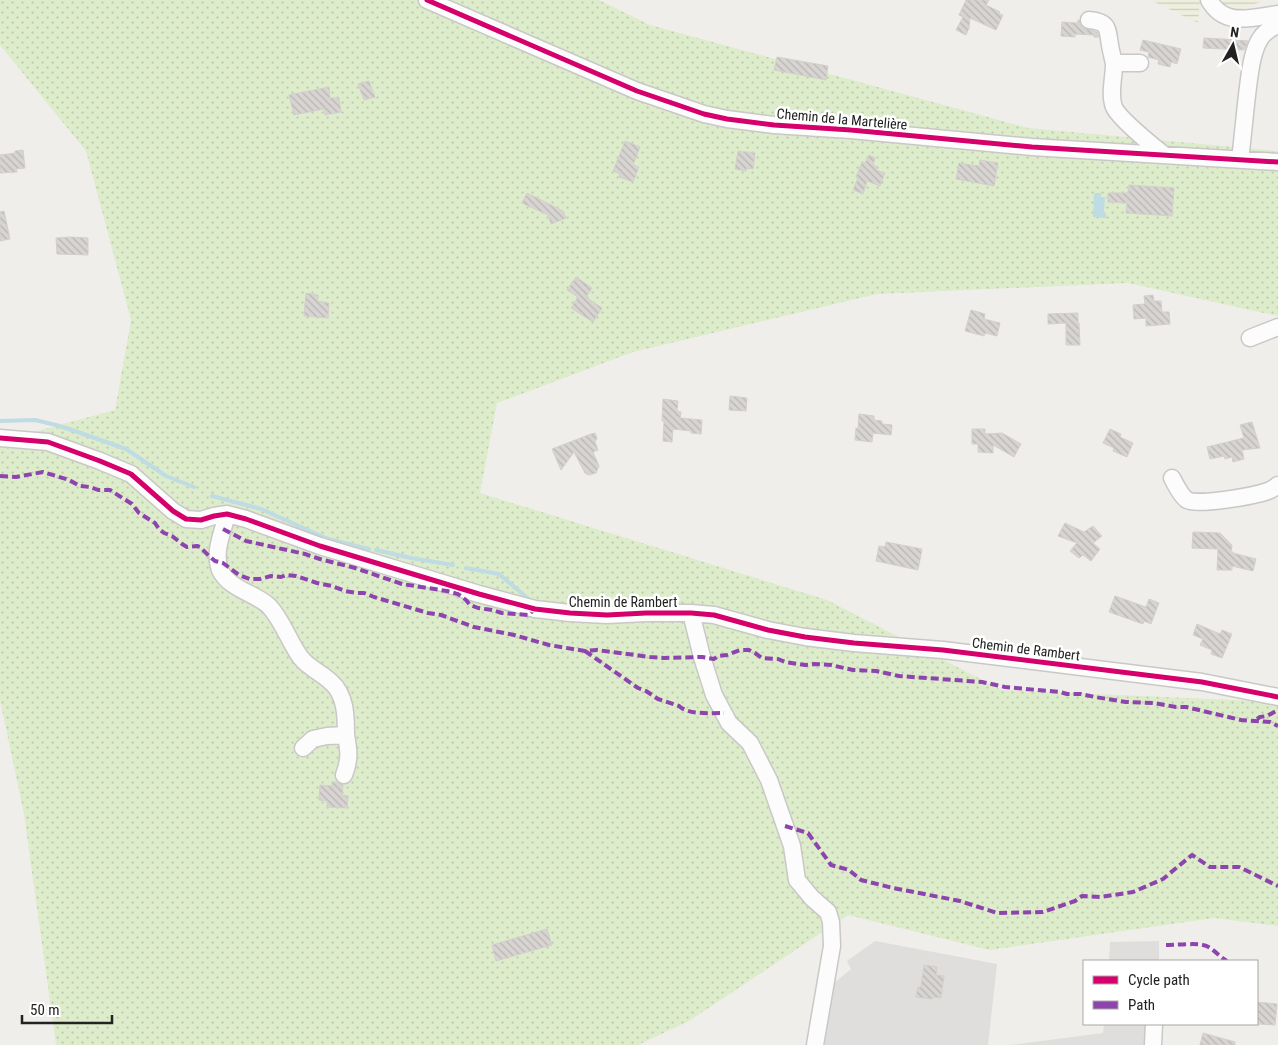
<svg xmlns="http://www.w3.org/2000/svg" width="1278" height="1045" viewBox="0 0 1278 1045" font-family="'Roboto Condensed',sans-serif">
<defs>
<pattern id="farmland-rules" width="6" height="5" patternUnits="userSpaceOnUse" patternTransform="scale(1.25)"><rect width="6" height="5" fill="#efefdf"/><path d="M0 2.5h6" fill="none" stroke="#cdcdbf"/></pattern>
<pattern id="grass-dots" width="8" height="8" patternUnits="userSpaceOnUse" patternTransform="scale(1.25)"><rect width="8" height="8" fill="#ddeccb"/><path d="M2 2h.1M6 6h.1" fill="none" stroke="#bdcaae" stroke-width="1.8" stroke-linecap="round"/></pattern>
<pattern id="building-back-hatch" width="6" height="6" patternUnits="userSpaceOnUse" patternTransform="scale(1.25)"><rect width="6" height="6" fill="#d7d4d2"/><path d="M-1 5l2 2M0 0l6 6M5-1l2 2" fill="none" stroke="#b8b6b4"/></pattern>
</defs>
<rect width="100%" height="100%" fill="#f0eeeb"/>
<path fill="#dfdedc" d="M875,941L997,964L988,1045H823L833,984L851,969L847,961Z
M1159,941V961H1109L1110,942Z
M1104,1024H1148L1147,1045H1010L1103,1033Z"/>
<path fill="url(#farmland-rules)" d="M1150,0H1200L1198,23Z
M1217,0H1260V2L1237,11L1220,5Z"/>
<path fill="url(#grass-dots)" d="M0,0H599L650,25L1028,128L1278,151V316L1128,283L877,294L633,352L497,403L480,493L827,600L1002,690L1278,702V926L1214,918L989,950L848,915L689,1021L638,1045H56L24,814L0,700V441L115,410L131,320L86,151L0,45Z"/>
<path fill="#bfdbe3" d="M1094,193H1101V197H1105L1104,212L1106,213V218L1093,217Z"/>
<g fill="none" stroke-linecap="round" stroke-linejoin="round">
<path stroke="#bfdbe3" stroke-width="4" d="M0,421L35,420L56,425L72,430L126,449L166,476L194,487
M212,496L261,509L328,539L369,549
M376,550L411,558L453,565
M466,568L499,574L532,602"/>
</g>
<path fill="url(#building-back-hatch)" stroke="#d3d0cc" d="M966,0H989L986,5L1000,12L999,14L1003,15L996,30L970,18L969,28L966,35L956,30L963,17L959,15Z
M1078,20H1079L1080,24L1083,28L1097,32L1099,37H1094V35L1075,34V37L1061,36L1062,22L1078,23Z
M1204,38L1223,39L1248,41L1244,50L1203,48Z
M1143,40L1181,49L1177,64L1171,62L1170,67L1158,64L1159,60L1148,57L1149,52L1140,50Z
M777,57L828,66L826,80L774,70Z
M369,81L375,97L364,100L358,84Z
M329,87L330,98H339L341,112L325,115L324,109L294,115L289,95Z
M625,141L640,147L633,165L639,167L633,182L619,177L620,174L613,171Z
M23,150L25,168L16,169L17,172L0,173V155L15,153V151Z
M738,151L755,153L753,169L747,168L746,171L735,169Z
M869,155L875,158L873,165L877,167L876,170L885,173L880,186L867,181L863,194L853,190L858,178L856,177L862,162L865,163Z
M980,160L998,163L994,186L956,179L959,163L979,166Z
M1129,185L1174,188L1172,216L1126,213L1127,203L1108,202V193H1128Z
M527,193L563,211L566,218L551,224L548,215L522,203Z
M4,211L10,239L0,241V212Z
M69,237L88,238V255L57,254L56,238Z
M576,277L592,288L586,297L602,308L593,322L571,308L578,297L567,290Z
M306,293L318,295L317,301L329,303L328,318L304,316Z
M1153,295L1154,301H1161L1162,312H1169L1170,324L1146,326V318L1134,319L1133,305L1145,304L1144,296Z
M971,310L985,314L984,319L1000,323L997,336L985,333L984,336L965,331Z
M1078,313V323H1079L1080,345H1066V323L1048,324V314Z
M730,396L747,398L746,411L729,410Z
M663,399L678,401L677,411L681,412L680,418L702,420L701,434L691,433V431L673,429L672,442L663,441L664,421H662Z
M859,414L874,416V420L882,421V424L892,425L891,435L873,433L872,442L855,440L856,428L858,429Z
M1252,422L1260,448L1242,450L1244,459L1233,462L1232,457L1225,459L1224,456L1210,459L1207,447L1244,438L1240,425Z
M972,429H985V434L1002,433L1021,444L1014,457L993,445V453L978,452V444H972Z
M1110,429L1121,434L1120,437L1133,443L1127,457L1113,451L1114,448L1103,443Z
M595,433L597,438L595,442L598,450L593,452L599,466L596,473L589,475L585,473L574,452L561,470L552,449L591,434Z
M1065,523L1084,532L1093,526L1102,536L1093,543L1100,549L1091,561L1083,555L1079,558L1070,551L1077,543L1058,536Z
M1193,532L1220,533L1232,545L1231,552H1233V553L1256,559L1253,571L1232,566V570H1217L1218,549L1192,548Z
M886,542L922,549L918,570L876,561L879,546L885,547Z
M1115,596L1146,607L1149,599L1159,603L1151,624L1144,621L1143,624L1109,612Z
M1197,624L1220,634L1222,630L1232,634L1222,658L1211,654L1212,650L1200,645L1203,639L1193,635Z
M332,782H337L343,785L342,795L348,796L347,808L327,807V801L319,800L320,785L332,786Z
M547,929L552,945L496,961L492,945Z
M924,965L937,967L936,975L944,976L941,998L933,997L932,999L916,997L918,987H921Z
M1257,1002L1277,1004L1275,1025L1257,1024Z
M1203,1033L1235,1042V1045H1200Z"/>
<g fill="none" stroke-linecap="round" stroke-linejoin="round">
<defs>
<path id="minor" d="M427,0L637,91L704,114L727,119L774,125L851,130L1032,147L1278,162
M1209,0C1225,28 1252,17 1278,14
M1089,20C1110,22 1107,29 1110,45C1111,52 1113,58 1114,64C1114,78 1109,94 1114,107C1118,118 1153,146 1164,155
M1114,63H1140
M1240,160C1243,135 1245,111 1248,87C1250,72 1252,52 1260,39C1264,32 1271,28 1278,25
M1250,338L1278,327
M0,438L48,442L100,461L131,474L173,511L186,519L201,520L214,516L227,514L246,519L320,546L479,594L535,609L570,613L607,615L646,613H691L714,615L768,630L805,637L854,643L943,650L1202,682L1278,697
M1172,478C1176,485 1180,495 1187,500C1198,506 1254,496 1268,491C1271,490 1275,487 1278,485
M227,514C223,532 213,552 220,570C229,589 255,593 269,606C283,621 289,642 301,658C310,669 322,673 331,682C346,695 346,717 346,735L327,736L313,739L303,748
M691,613L702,657L714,695L729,723L750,743L769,780L792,846L797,880L812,898L828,912L831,922L832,946L815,1045
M344,775C350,759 349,752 346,735
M1153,1045L1154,1024"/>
</defs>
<use href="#minor" stroke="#c9c8c7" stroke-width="19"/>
<use href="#minor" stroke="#fdfcfc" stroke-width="16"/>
<path stroke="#8e44ad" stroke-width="4" stroke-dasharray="8 4" stroke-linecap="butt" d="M0,476L16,477L43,472L69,480L80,486L90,487L98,490H110L132,504L139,513L155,523L159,529L164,533L172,536L182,544L187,547L197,546L200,547L209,556L215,561L223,563L239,575L250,579H260L271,576L281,577L286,575L296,576L317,583L332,586L345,591L357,593H364L374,597L428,613L441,615L474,627L514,635L549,645L585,651L597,650L650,657L664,658L702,657L714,659L718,656L727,655L740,650H749L755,653L762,658L778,659L785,662L805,665L814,664L831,665L853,670L876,671L899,676L982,682L1005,687L1060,692L1067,694H1081L1095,697L1126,702L1154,703L1176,707H1186L1241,720L1270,722L1278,726
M223,529L246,541L305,554L320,559L355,568L402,584L447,591L458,594L466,600L470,605L478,608L492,610L502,613L528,615L535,609
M585,651L638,688L646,691L658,699L679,706C689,715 710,713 724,713
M1257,719L1260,717L1267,716L1278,710
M785,826L808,833L831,865L849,870L861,880L893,888L960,901L997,913L1043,912L1075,901L1082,896L1100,897L1133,892L1163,879L1192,855L1210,867H1239L1278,886
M1166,945C1175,945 1196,943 1203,945C1213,947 1219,957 1227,961"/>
<defs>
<path id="cycleway" d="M427,0L637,91L704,114L727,119L774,125L851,130L1032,147L1278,162
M0,438L48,442L100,461L131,474L173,511L186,519L201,520L214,516L227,514L246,519L320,546L479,594L535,609L570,613L607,615L646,613H691L714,615L768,630L805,637L854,643L943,650L1202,682L1278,697"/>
</defs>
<use href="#cycleway" stroke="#fff" stroke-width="8"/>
<use href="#cycleway" stroke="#d6006c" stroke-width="5"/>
</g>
<g text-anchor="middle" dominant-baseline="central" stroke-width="5" stroke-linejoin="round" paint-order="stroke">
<g font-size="14" fill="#222" stroke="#fff">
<text transform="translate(842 119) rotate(5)">Chemin de la Martelière</text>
<text x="623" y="602">Chemin de Rambert</text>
<text transform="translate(1026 649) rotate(7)">Chemin de Rambert</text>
</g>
</g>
<rect x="1083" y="960" width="175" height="65" fill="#ffffff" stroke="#a7a7a7"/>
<rect x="1093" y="976" width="25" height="8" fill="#d6006c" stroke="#a7a7a7"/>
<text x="1128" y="985" font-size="15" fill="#222222">Cycle path</text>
<rect x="1093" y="1001" width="25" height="8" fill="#8e44ad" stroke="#a7a7a7"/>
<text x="1128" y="1010" font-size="15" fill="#222222">Path</text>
<g transform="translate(1233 45) rotate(8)" stroke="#ffffff" stroke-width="4" paint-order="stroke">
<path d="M0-4L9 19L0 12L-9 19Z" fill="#222222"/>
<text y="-8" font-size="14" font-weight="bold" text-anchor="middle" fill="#222222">N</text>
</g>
<path d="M22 1015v8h90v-8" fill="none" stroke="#222222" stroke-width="2.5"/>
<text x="30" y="1015" font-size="15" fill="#222222" stroke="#ffffff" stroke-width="4" paint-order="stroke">50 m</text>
</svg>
